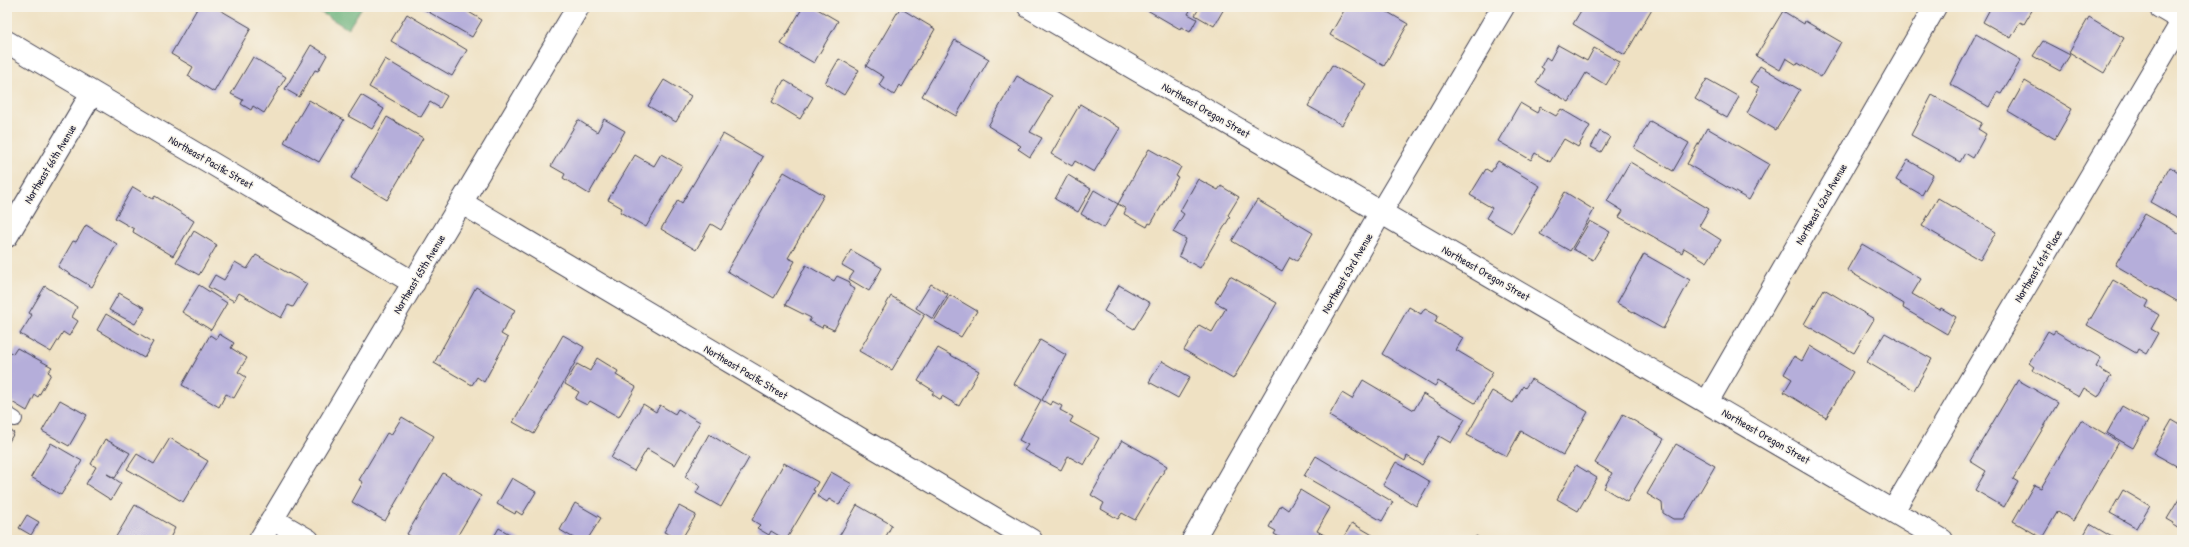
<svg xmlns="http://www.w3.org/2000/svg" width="2189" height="547" viewBox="0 0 2189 547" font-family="'Patrick Hand',sans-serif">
<rect width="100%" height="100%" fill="#f7f3e8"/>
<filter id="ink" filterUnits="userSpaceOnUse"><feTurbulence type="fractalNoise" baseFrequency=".025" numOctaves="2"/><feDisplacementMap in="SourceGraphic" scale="8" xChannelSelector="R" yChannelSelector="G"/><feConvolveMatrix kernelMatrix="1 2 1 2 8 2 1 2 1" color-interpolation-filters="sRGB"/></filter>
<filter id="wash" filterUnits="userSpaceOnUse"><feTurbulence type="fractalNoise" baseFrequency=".012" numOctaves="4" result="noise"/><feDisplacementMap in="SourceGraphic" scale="16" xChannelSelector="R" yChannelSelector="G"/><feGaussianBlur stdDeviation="0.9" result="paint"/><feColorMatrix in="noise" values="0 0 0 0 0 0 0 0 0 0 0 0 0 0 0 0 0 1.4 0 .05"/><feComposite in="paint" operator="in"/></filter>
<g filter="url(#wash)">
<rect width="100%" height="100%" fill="#efe1c3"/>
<path fill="#68b078" stroke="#45695a" d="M312,7H362L348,29Z"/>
<g id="blocks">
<path fill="#b5aeda" d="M198,7H215L251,28L214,92L188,76L193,67L171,54Z
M420,7H469L467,11L482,20L472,37Z
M803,7H814L838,21L814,63L781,44Z
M1142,7H1192L1188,14L1197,19L1190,32L1181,27L1180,29Z
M1200,7H1225L1214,26L1195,15Z
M1288,7H1299L1296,12Z
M1346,7H1379L1408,24L1384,66L1330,35Z
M1579,7H1653L1625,55L1573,24L1582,9Z
M1991,7H2034L2024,24L2020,22L2011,38L1983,22Z
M900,8L935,29L902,87L900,85L894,95L879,85L884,77L866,66Z
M1783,11L1804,24L1805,21L1841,42L1821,77L1798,63L1797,65L1786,58L1780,70L1756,56Z
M407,14L467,50L452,76L391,41Z
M2089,17L2124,38L2104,73L2069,52Z
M1976,34L2021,60L2001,94L1997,92L1989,107L1950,84Z
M955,40L989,59L956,116L922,96Z
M2043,41L2070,55L2060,71L2033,56Z
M311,45L327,55L318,71L315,70L299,97L285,89Z
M1558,45L1587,61L1594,48L1620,62L1606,85L1586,73L1569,102L1536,83L1544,69L1541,67L1546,57L1550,60Z
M253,57L286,77L264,113L253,106L251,110L241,104L243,100L231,94Z
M385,59L447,96L440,108L430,102L421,117L369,87Z
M839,59L859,70L844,95L825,83Z
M1332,65L1366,84L1342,125L1308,106Z
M1760,66L1800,90L1776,130L1747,113L1758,93L1756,91L1759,87L1750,82Z
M1017,76L1052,96L1030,132L1042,138L1030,157L1018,149L1021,146L988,126Z
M1707,79L1739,97L1727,118L1695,99Z
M664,80L691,96L676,122L648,106Z
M784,80L813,97L800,119L772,102Z
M2025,81L2072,109L2055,139L2008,111Z
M361,95L384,109L372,129L348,116Z
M1932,95L1982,123L1978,129L1986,134L1973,158L1965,153L1960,162L1911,135Z
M309,100L344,120L319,162L284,142Z
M1520,103L1537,113L1540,107L1556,116L1561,109L1590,126L1578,147L1564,139L1550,162L1535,153L1531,160L1498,141Z
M1080,104L1120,128L1094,172L1075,161L1072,166L1051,154Z
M387,117L423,138L387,200L351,178Z
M604,119L625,131L589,194L563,178L565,174L551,166L578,120L597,132Z
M1650,121L1689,143L1673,171L1634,148Z
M1707,128L1769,164L1749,200L1687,164Z
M1600,131L1610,137L1601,152L1591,147Z
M723,134L763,157L721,230L711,224L696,250L661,229L678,200L682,203Z
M1149,149L1181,167L1176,176L1178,177L1151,224L1149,223L1147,227L1124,214L1126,209L1118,204L1104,228L1081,214L1094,190L1118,204Z
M661,154L682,166L646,227L620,212L622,208L608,200L635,155L654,166Z
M1908,160L1933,175L1922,195L1896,180Z
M1498,161L1540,186L1512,233L1486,218L1492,208L1470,195L1486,169L1491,172Z
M1630,162L1709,209L1699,226L1721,240L1707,262L1684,248L1682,253L1619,217L1623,211L1607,201Z
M2170,167L2182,174V220L2150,202Z
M784,172L824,195L788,258L795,261L774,298L727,271Z
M1068,175L1091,189L1078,212L1055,199Z
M1198,179L1218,190L1221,186L1239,197L1228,215L1230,217L1200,268L1179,256L1186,239L1173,232L1184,214L1180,211Z
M133,187L153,199L155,196L194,221L173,256L133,232L134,229L115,218Z
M1565,192L1594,210L1570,251L1540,234Z
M1938,198L1996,232L1980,260L1922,226Z
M1257,200L1313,233L1297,261L1290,257L1282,271L1232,241Z
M2145,214L2182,235V304L2115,265Z
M1590,221L1610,232L1593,260L1573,249Z
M86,225L117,244L92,287L58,267L73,241L76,242Z
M194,231L217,245L199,275L176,262Z
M1862,244L1921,279L1912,294L1940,310L1941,308L1956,317L1947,334L1903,308L1904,304L1847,270Z
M851,250L882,268L869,291L849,279L854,272L842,265Z
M1644,254L1690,280L1663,329L1617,303Z
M256,255L307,284L293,307L288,305L281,318L239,293L234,301L208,287L215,275L224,280L235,262L247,269Z
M806,265L834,281L837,276L850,282L849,286L855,289L834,330L823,325L822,328L809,321L811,318L785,305Z
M1230,276L1277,303L1233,379L1184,350L1199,325L1212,332L1226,308L1215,302Z
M2113,280L2149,301L2146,307L2159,315L2151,329L2158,333L2146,354L2138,349L2136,353L2087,325Z
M931,284L948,294L933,319L916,308Z
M199,285L227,303L211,330L182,312Z
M1119,285L1150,303L1134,329L1104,311Z
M45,286L77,307L72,317L78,321L69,336L63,332L51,352L20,334L32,315L29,313Z
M476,287L515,310L501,334L508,338L484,382L477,377L472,385L434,363Z
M1824,289L1874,319L1854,353L1804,324Z
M119,293L145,308L135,324L109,310Z
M950,295L977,311L961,337L934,321Z
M891,296L924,316L892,370L859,351Z
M1409,307L1421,314L1425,308L1438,315L1435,322L1463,338L1456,350L1493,372L1475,403L1438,381L1435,386L1382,354Z
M106,314L153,342L144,358L97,330Z
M2048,331L2053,334L2055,331L2101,358L2096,367L2111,376L2098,397L2084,388L2079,397L2032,370L2034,367L2029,363Z
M1885,333L1932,359L1914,390L1867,362Z
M219,334L234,343L231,348L247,358L238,372L246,377L234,398L226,394L219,407L182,385L210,335L216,339Z
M563,335L584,347L534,434L513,422Z
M1040,340L1066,355L1042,400L1050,405L1052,401L1062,406L1060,410L1073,417L1070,422L1099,438L1084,465L1068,456L1061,470L1024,450L1028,445L1019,440L1041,400L1014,384Z
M1810,346L1853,372L1826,418L1784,392L1792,379L1784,374L1794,356L1802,361Z
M17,348L52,367L48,372L51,374L38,397L35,395L27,411L7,399V358L10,352L13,354Z
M938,348L979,371L959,406L942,396L941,400L932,394L934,391L918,381Z
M597,358L618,371L616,375L636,387L619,417L590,401L587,405L575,399L579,392L565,384L577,364L590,371Z
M1162,361L1190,377L1178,398L1149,382Z
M1531,379L1588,412L1563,455L1521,431L1507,456L1467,435L1492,391L1513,403L1523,386L1525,388Z
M1363,380L1414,410L1423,394L1465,419L1451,443L1439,436L1422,465L1407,456L1405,461L1329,416L1342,393L1352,399Z
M2018,380L2058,403L2013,479L2018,482L2004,507L1975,490L1986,471L1970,461Z
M60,400L87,415L69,446L42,431Z
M643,404L656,412L660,405L675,414L678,409L700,422L675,465L647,449L634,471L611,458Z
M2122,406L2148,421L2133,448L2107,433Z
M1623,414L1664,439L1627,502L1604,488L1612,473L1595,463Z
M402,417L434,436L385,521L352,502L363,482L359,480L387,433L391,435Z
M2081,420L2119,442L2073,521L2058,511L2042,538L2013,521L2034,485L2041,488Z
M2172,420L2182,426V469L2153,453Z
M7,428L14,433L7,445Z
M709,434L749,458L721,507L696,493L700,486L685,477Z
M170,438L208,461L183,502L127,469L137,454L154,464Z
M105,439L130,453L115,478L107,474L121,483L111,500L86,484L96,467L91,464Z
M1122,440L1167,466L1135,520L1122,513L1118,519L1101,509L1104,503L1091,495Z
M51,443L82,461L61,495L31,477Z
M1676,444L1715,466L1684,519H1673L1663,513L1662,503L1647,494Z
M1316,456L1393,502L1382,521L1304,476Z
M1396,462L1430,482L1416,506L1383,485Z
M784,463L818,482L813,490L815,491L786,540L771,531L769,535L757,528L760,525L752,520Z
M1576,465L1597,478L1578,511L1557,499Z
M831,472L852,484L839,505L829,499L827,502L817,496Z
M443,473L481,496L455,540H416L407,534Z
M512,478L536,492L522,515L516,511L515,514L497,504Z
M1300,490L1330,508L1317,531L1333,540H1285L1274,534L1276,531L1269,527L1281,505L1288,510Z
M2123,490L2150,506L2137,528L2110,513Z
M2182,494V531L2173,525L2174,523L2167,519Z
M575,503L601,518L587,540H577L560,530Z
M135,505L175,528L169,540H114Z
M857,505L892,525L884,540H837Z
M679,506L696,515L681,540L664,532Z
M27,515L39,522L31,535L19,528Z
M1352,523L1381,540H1342Z
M2090,524L2117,540H2081Z
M499,528L520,540H492Z
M1476,536L1483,540H1474Z"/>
</g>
</g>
<g filter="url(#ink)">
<use href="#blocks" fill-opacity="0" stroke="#413f4f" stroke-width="1"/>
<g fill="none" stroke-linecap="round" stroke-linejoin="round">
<defs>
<path id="service" d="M7,414L15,419"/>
<path id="minor" d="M1029,7L1942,540
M2160,7L2182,20
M7,42L414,283
M462,203L1031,540
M7,236L92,93
M1707,402L1935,7
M1893,511L2182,22
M272,519L308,540
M260,540L578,7
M1193,540L1381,212L1503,7"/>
</defs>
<use href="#service" stroke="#413f4f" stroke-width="16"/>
<use href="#minor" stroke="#413f4f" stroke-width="24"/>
<use href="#service" stroke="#fff" stroke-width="14"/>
<use href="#minor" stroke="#fff" stroke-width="22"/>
</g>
</g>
<g text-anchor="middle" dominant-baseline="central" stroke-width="3" stroke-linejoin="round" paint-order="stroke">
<g font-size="11" fill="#22223b" stroke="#f7f3e8">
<text transform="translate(1206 110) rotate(30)">Northeast Oregon Street</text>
<text transform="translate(211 162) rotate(30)">Northeast Pacific Street</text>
<text transform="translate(50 164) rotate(-59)">Northeast 66th Avenue</text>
<text transform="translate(1821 204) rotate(-60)">Northeast 62nd Avenue</text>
<text transform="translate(2038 266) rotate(-59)">Northeast 61st Place</text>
<text transform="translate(1347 273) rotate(-60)">Northeast 63rd Avenue</text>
<text transform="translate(1486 273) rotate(30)">Northeast Oregon Street</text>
<text transform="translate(419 274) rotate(-59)">Northeast 65th Avenue</text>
<text transform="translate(746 372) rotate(31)">Northeast Pacific Street</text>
<text transform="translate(1766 436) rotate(30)">Northeast Oregon Street</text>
</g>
</g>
<rect width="2189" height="547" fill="none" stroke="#f7f3e8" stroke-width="24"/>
</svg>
